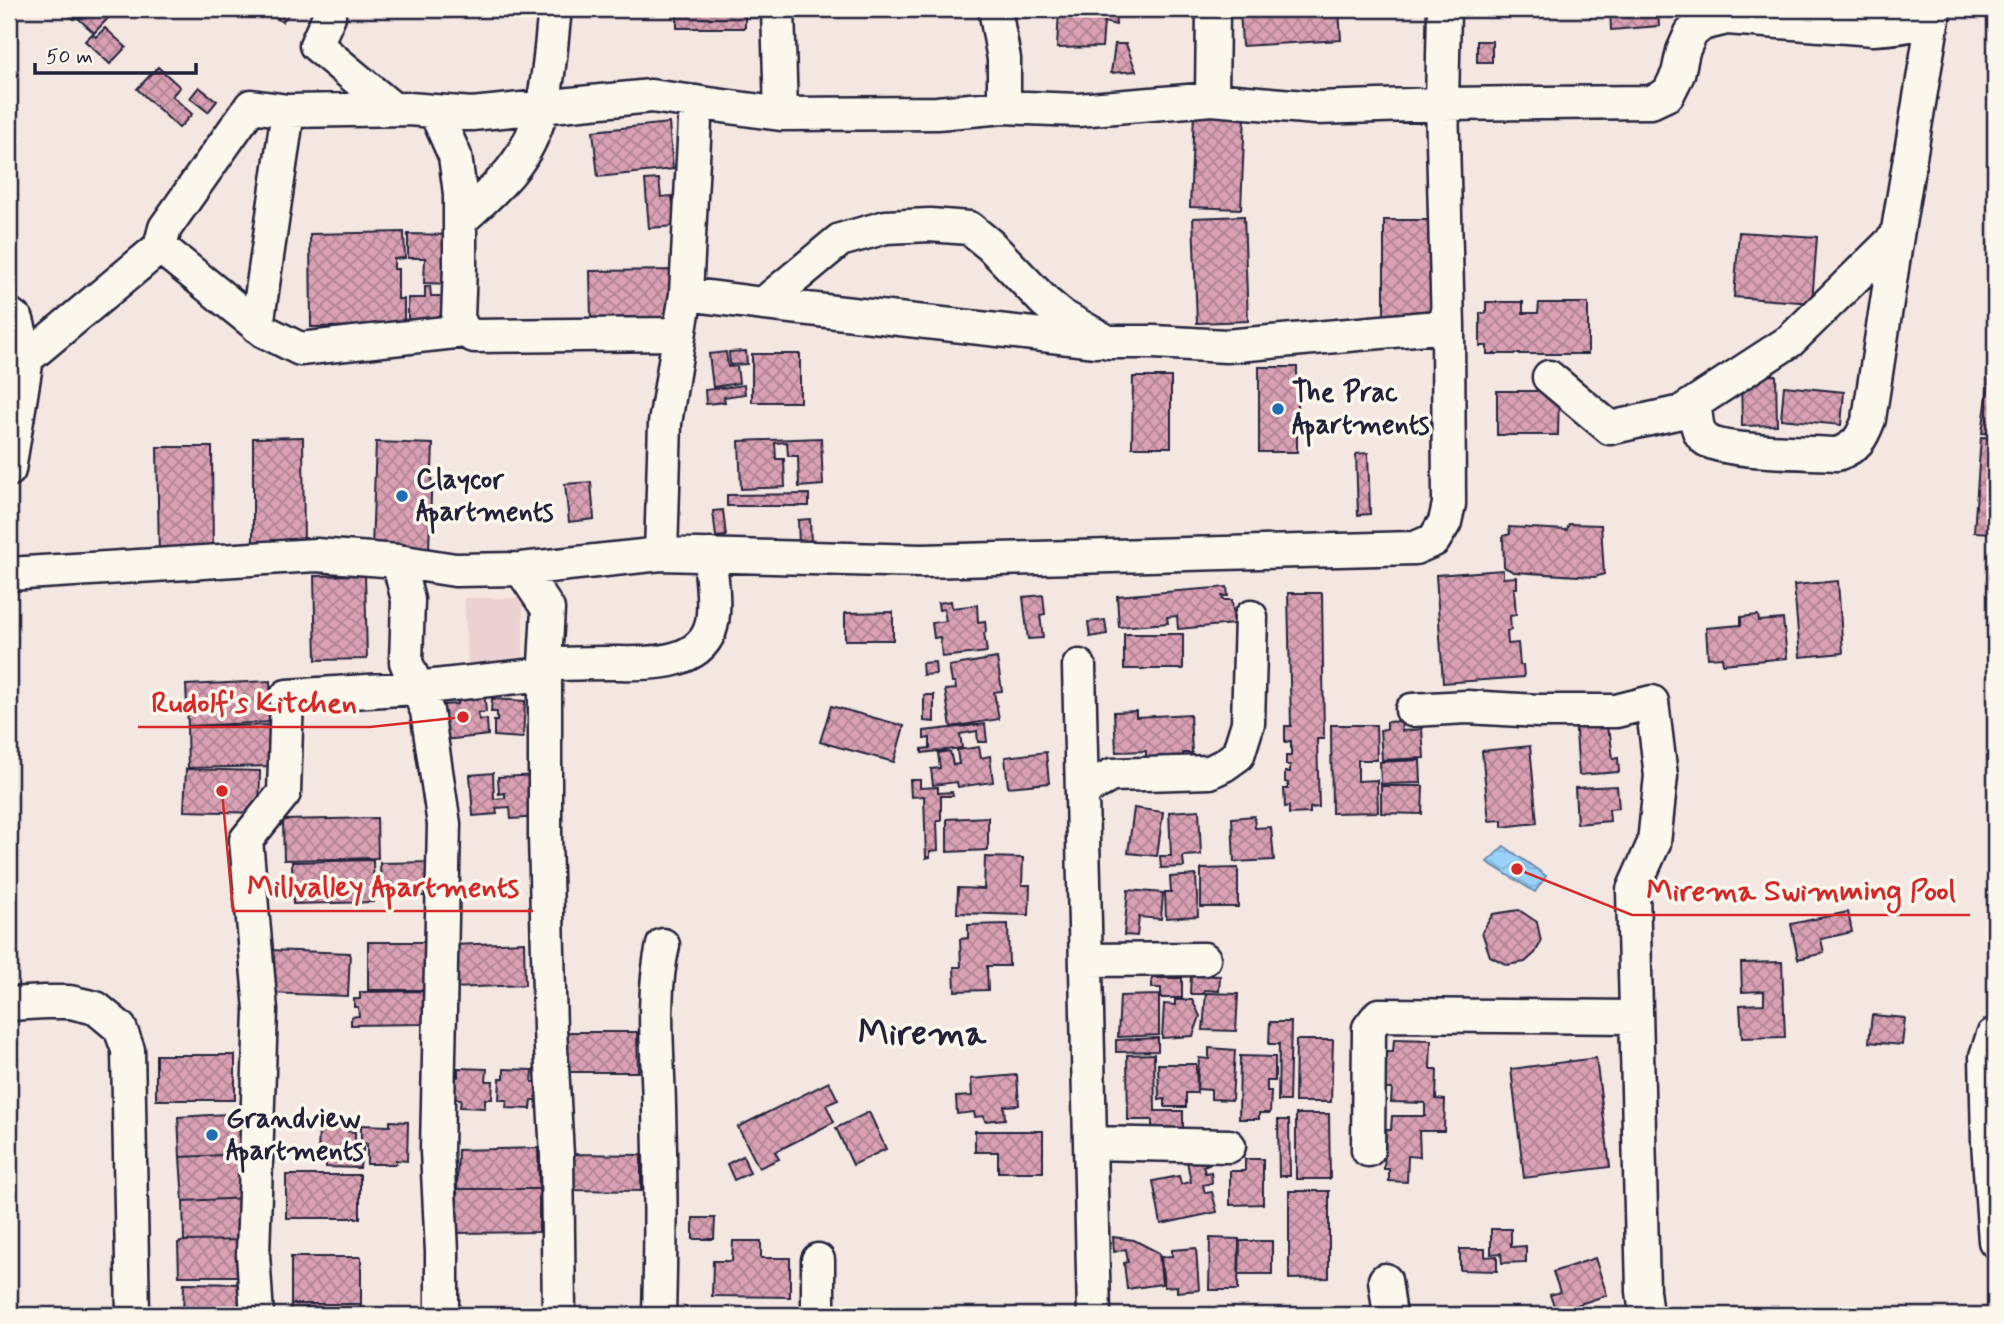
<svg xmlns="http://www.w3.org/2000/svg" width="2004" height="1324" viewBox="0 0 2004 1324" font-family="Mynerve,sans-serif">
<defs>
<pattern id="water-waves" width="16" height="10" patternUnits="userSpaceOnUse" patternTransform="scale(1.75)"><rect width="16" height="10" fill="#99d1f9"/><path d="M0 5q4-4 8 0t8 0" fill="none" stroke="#84b3d6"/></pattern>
<pattern id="building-cross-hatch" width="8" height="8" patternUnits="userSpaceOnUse" patternTransform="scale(1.75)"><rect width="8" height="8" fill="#d9a1b3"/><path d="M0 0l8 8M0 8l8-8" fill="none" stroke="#b08393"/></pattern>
</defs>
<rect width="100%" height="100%" fill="#f4e6e1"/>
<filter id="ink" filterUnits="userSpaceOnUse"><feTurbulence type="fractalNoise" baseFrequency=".0143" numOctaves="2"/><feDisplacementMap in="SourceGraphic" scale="14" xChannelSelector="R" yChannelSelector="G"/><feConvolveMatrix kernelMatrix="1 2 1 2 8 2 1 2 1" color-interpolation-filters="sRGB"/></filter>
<g filter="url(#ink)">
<path fill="#ecd1d3" d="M464,598H523V664L468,667Z"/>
<path fill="url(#water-waves)" stroke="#698bad" stroke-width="2" d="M1504,846L1546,876L1535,892L1487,862Z"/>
<path fill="url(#building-cross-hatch)" stroke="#22223b" stroke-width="2" d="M62,9H82L74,19Z
M85,9H109L113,13L94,33L77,17Z
M263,9H293L282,22Z
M442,9H530L443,18Z
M677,9H745V28H677Z
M1059,9H1115L1116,25L1104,22L1102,47L1057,48Z
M1240,9H1339L1341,40L1242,46Z
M1610,9H1658L1659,26L1611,30Z
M1813,9H1906V11Z
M105,28L126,47L110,64L85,41L92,34L96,37Z
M1477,41H1492V62H1477Z
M1115,44H1126L1136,71L1111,73Z
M158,67L180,87L172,96L192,114L179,128L137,89Z
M199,87L217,101L208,112L190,98Z
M1194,113L1245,115L1241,209L1190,207Z
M669,123L673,169L598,177L593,131Z
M659,179L661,197L672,196L675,226L649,228L645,180Z
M1244,216L1248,321L1197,323L1193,218Z
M1384,220H1437L1438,318L1384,319Z
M404,232L405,258L394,259V269H398V299H404V326L311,327L310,234Z
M1739,232L1817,237L1812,303L1734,297Z
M408,234L452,235L450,284L424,283L425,258H408Z
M680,270V319H591L590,271Z
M430,286L431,296H444L449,324L408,326V298H425V287Z
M1486,302H1523V313H1538L1539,303H1588V354H1487V346H1480V313H1486Z
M1995,338V434L1982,433Z
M746,351L747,364L730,365L729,352Z
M726,352L728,367L737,366L739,383L713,387L709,354Z
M752,354H800V402H752Z
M1259,367H1297V452H1259Z
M1776,375L1777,425L1742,426L1741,376Z
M1133,377H1171V447H1132Z
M744,385L745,394L724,397L725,402L706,404L705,390Z
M1784,386L1844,392L1841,425L1781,419Z
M1497,391H1559L1558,435H1497Z
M303,437L304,552L253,553V438Z
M1981,437L1995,438V533L1974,532Z
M821,438L823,485L799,487L798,456H788L787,442L775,443L776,459H784L785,487L741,489L739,441Z
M376,442L433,444L429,549L372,547Z
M157,447H212L213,555L159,556Z
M1368,453L1370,514L1358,515L1356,454Z
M591,482L594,519L569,522L565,484Z
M809,494V506H727V495Z
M723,510L726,536L716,537L713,511Z
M810,519L811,543L799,544L798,520Z
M1569,524L1601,525L1604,574L1595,577L1514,572L1504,567L1503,536L1510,534L1509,527L1567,530Z
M1503,570V578L1517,577V588H1514L1516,615L1510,616L1511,630L1507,631L1508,644L1518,643L1520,665H1523L1524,677L1443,683L1436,575Z
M365,575L367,659L316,660L314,576Z
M1838,581L1843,653L1800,657L1794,585Z
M1227,587L1228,596H1222L1223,600H1232L1234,624L1178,629L1177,616L1167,617L1168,623L1119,627L1117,596Z
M1288,593H1322L1324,739H1317L1319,807L1310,808V813L1289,814V806L1285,807L1284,789H1288V783L1285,782V772H1290V765H1286V756H1291V741L1285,742V726H1291Z
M1043,595L1045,614L1040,615L1043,638L1028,639L1023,597Z
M951,601L952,608L977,605L978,622L985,621L986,632L984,633L987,652L942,657L940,637L934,638L932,623L946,621L944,609L939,610L938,603Z
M893,612V640H845V613Z
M1758,615L1759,621L1783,619L1787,658L1723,664L1722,657L1708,658L1706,628L1741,625V617Z
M1105,620L1107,634L1090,637L1088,622Z
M1124,634H1183V669H1124Z
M997,658L1002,691L994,692L999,719L951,727L945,690L956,689L955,682H952L949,666Z
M935,662L936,674L923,675L922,663Z
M270,681L272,722L188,726L186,685Z
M484,690L486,712L478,713L479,720L487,719L488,735L445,740L442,705L458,704L457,693Z
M924,695H934V722L924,721Z
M492,699L525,701L523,738L494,736V721H497V712H491Z
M831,706L904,726L894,762L820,742Z
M1136,711V717L1190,714L1192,753H1183V760L1146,762V751L1116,752L1114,712Z
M1606,715L1608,734H1610L1613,759L1618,758L1619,772L1579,775L1575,718Z
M1401,721L1402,731L1422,729L1424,758L1382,760L1380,730L1387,729V722Z
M985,724L987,742H978L977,731L960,734L962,748L922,753V749L930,748V738L924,739V731Z
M273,725L274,766L188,768L187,727Z
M1331,725H1376L1377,760H1358V781L1377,780L1378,812L1332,813Z
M1530,746L1537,823L1502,827V820L1489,821L1482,751Z
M979,747L981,758L990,756L993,782L958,787L957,782L933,785L931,769L940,768L938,753L950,751L953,765L959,764L957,750Z
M1046,752L1049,783L1008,787L1005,757Z
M1420,760L1421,783L1381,784L1380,762Z
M186,769L260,771L259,813L184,811Z
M493,773L494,799L505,798V793L499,794L498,777L539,775L541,817L511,819L510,807L496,808L497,814L473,816L470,775Z
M910,780H920V788L938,787V793L952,792L953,796H941V821H937L938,850L930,851V857L926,858L924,796L911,797Z
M1381,786H1423L1422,814L1381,813Z
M1617,786L1619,808L1609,809L1610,821L1577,824L1575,788Z
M1134,808L1163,812L1157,856L1128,853Z
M1199,810L1201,855L1183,856L1184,867L1161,868L1160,856H1171L1169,812Z
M1254,816L1255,828L1271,827L1274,860L1234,862L1232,818Z
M988,817V850L947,852V819Z
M377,818L378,858L284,860L283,820Z
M985,857L1023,858L1022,885H1030L1029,915L957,913L958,888L984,889Z
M373,860L374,902L293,904L292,862Z
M435,862V896H381L380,863Z
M1238,868V907H1201V869Z
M1196,875L1198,916L1166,918L1165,892H1171L1170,877Z
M1128,890L1163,893L1161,919L1139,917L1137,936L1124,935Z
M9,897H13L11,938H9Z
M1519,910L1537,922L1541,942L1535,953L1525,962L1507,965L1490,956L1482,932L1493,914Z
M1848,912L1852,932L1821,939L1824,953L1798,959L1791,924Z
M1008,924L1009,966H987L988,990L955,991L954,967H961L960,939L968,938V925Z
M368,942H439V990H368Z
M524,942L525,985L453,988V945Z
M269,950L350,953L348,996L267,993Z
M1782,962L1785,1037L1742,1038L1740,1005L1764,1004V991L1742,992L1741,963Z
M1191,975L1220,976L1219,991L1204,990V994H1190Z
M1152,978H1182V998H1161V988H1152Z
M423,991V1024L351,1025V1017L359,1016L358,1007H354V999H360V992Z
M1206,993L1238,994L1236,1031L1203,1030Z
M1159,995V1035L1118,1037L1120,996Z
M1175,1000H1192L1200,1016L1193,1036L1162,1038L1164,1004L1175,1005Z
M1872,1015L1905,1018L1902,1045L1869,1042Z
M1270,1022H1291L1289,1101H1278L1279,1044H1269Z
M567,1032H637L638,1072H567Z
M1158,1038V1051L1116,1052V1040Z
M1394,1039L1431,1040L1430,1069H1437L1436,1099L1445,1100L1444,1131H1419L1420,1157L1408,1156L1407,1182L1389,1181V1169H1384L1386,1130H1391L1392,1116H1425V1103L1391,1102L1392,1089H1385L1386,1052H1393Z
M1296,1040H1333L1331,1102H1295Z
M1209,1048L1235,1050L1232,1100L1211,1099V1090L1197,1089L1199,1058L1209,1059Z
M1154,1054L1155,1111H1183V1130L1152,1131V1120H1128L1127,1055Z
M156,1055H235V1100H156Z
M1240,1056L1275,1057V1081H1267V1091H1271L1270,1113H1259V1119H1239Z
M1596,1058L1610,1167L1524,1178L1511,1069Z
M1158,1064H1196L1197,1093H1186V1107H1165V1099L1159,1100Z
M458,1068L487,1069L486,1081H493L492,1099H485V1108L460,1107L461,1099L453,1098L454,1076L458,1077Z
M504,1069L533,1070L532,1082H539L538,1100H532L531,1109L506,1108L507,1100H499L500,1078H504Z
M1017,1075L1019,1105L1004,1106L1005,1119L985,1121L984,1116L975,1117L974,1112L957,1114L956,1097L972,1096L971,1079Z
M829,1082L838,1100L826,1105L834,1122L775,1152L779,1159L759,1168L738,1127Z
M869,1112L886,1149L853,1165L836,1128Z
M243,1113L245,1154L180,1157L178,1117Z
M1296,1114H1329L1330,1179H1296Z
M1278,1120H1289L1290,1176H1279Z
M390,1121L408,1122L407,1161L396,1160V1164H367V1144L361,1142V1125L390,1126Z
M319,1126L347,1127V1131L355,1132V1139L363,1146V1151H355V1158H361L360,1168L326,1167V1156H318Z
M975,1131H1043V1172H998V1152H975Z
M538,1148L539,1189H457L458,1150Z
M245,1154L247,1198L183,1201L180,1157Z
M568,1154L641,1155V1191L568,1190Z
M743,1156L750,1173L734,1180L727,1164Z
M1186,1156H1210L1212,1163L1203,1166L1205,1173L1211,1172L1212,1183L1203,1185L1205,1193L1212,1192L1217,1212L1161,1224L1153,1181L1179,1176L1181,1184L1191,1182Z
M1245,1159H1263V1204L1230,1205V1171H1245Z
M286,1175H360V1218H286Z
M457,1189H539V1232L457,1233Z
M1289,1191H1329V1278L1289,1279Z
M247,1198L246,1240L184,1241L183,1201Z
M693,1218H715L714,1239H693Z
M1491,1229H1511V1247L1526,1246V1262L1502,1263L1501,1253L1491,1254Z
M1113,1237L1134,1240L1159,1253L1162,1284L1127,1289L1124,1263L1128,1262L1126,1249L1114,1252Z
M1210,1238L1239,1239L1238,1290H1209Z
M246,1240V1276H179L178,1243L184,1241Z
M733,1241H761V1258H790V1297L712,1296L713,1261H732Z
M1240,1241H1272V1274H1239Z
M1196,1248L1199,1290L1177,1292V1286L1164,1287L1161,1257L1172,1256V1250Z
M1460,1249H1485V1257L1497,1256V1271L1460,1270Z
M291,1257H361V1304H291Z
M1595,1258L1607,1295L1556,1312L1550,1295L1560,1292L1553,1272Z
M184,1283L248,1284L246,1315H183Z
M291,1304H361L360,1315H290Z
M537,1309V1315H462V1310Z
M758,1310L759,1315H696V1312Z"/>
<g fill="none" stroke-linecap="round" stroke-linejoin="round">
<defs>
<path id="minor" d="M329,9V16L316,45L393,109
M778,9L781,114
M995,9L1004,59V107
M1212,99L1213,9
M435,111L455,156L460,193V266L458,318L464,331L474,336L678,334
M460,221C477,205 495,190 510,172C550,124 548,67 555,9
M160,247L264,331L300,349L464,331
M686,294L763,304L1096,341
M763,304L840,240L886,227L930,225L969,228L990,245L1045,302L1062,316L1108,342H1154L1226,346L1448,326
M9,314L17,320L27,358L9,470
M257,326L288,111
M27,358L160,247L165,228L251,106L288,111L409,109L472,114L651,96L781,114L937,113L1004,107L1078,110L1212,99L1316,108L1442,104L1651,102L1668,94L1678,74L1683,51L1691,33L1702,24L1727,18L1873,29C1895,28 1913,26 1933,19L1934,9
M1549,377L1610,428L1681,412L1790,341L1897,236L1933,19
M1695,403C1696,414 1695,431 1705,439C1721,453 1812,452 1837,454C1857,447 1862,438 1869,419L1897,236
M661,554L665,423L686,294L696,102
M398,561L408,600L406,662L427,711L444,824L437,1151L442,1252V1315
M521,569L548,609L545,664V836L550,1030L557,1155L559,1315
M9,574L316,555L398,561L455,570L521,569L661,554L922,561L1415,548L1434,540L1445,522L1449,504L1448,326L1442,104L1444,9
M545,664C567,664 588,663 609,663C641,663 696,668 710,630C717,610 711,577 710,555
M1079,666L1094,1315
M1412,710L1467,707L1539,711H1616L1652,702L1661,776L1654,843L1633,890L1643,1291L1646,1315
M1084,790L1112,775L1210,772L1224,765L1238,755L1248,723L1251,617
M1087,960L1204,959
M9,1004L45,1002H70L96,1008L120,1028L128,1050L133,1315
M1993,1035L1986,1056L1988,1142L1995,1241
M1091,1143L1229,1146
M1368,1150L1369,1028L1379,1015L1636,1017
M818,1260V1315
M1385,1280L1390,1315
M257,1315L253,1254L261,1010L246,840L284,793L287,696L416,688L545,674
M659,1315C661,1245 661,1176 659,1106C658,1052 651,998 663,945"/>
</defs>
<use href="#minor" stroke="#22223b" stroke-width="37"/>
<use href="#minor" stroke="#fbf7ec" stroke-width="32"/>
</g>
</g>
<g fill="#1f6fb2" stroke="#fbf7ec" stroke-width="2.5">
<circle cx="1278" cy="409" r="7"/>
<circle cx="402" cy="496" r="7"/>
<circle cx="212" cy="1135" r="7"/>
</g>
<g text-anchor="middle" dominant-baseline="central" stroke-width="7" stroke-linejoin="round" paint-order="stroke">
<g font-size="28" font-weight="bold" fill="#22223b" stroke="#fbf7ec" text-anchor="start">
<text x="1292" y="393">The Prac<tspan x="1292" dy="32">Apartments</tspan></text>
<text x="416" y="480">Claycor<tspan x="416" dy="32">Apartments</tspan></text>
<text x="226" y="1119">Grandview<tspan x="226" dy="32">Apartments</tspan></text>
</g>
<g font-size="35" font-weight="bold" fill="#22223b" stroke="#fbf7ec">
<text x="922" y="1034">Mirema</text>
</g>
</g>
<path fill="none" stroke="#d62828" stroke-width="2.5" d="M463 717L370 727H138M222 791L233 911H533M1517 869L1632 915H1970"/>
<g fill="#d62828" stroke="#fbf7ec" stroke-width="2.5">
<circle cx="463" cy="717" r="7"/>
<circle cx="222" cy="791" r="7"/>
<circle cx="1517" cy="869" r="7"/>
</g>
<g font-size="30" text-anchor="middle" font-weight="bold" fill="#d62828" stroke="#fbf7ec" stroke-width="7" stroke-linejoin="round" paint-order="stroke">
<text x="254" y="712">Rudolf's Kitchen</text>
<text x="383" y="896">Millvalley Apartments</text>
<text x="1801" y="900">Mirema Swimming Pool</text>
</g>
<rect width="2004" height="1324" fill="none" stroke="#fbf7ec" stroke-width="35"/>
<rect x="18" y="18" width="1969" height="1289" fill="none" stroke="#22223b" stroke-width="2.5" filter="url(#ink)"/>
<path d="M35 63v10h161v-10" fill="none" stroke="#22223b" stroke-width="3.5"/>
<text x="46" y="63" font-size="21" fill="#22223b" stroke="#fbf7ec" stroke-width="5" paint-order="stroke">50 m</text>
</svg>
